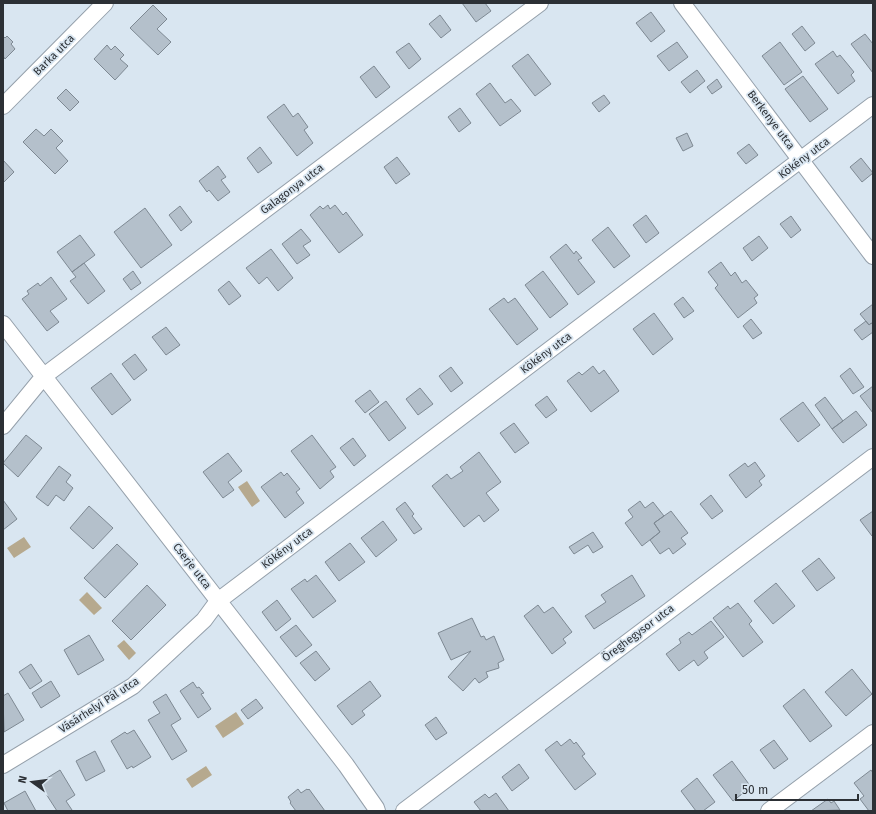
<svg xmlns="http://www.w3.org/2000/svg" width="876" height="814" viewBox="0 0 876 814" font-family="'Fira Sans',sans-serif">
<rect width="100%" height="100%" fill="#d9e6f1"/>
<path fill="#b6a98e" d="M247,481L260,501L252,507L238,487Z
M24,537L31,547L14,558L7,548Z
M87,592L102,608L94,615L79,600Z
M124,640L136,653L129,660L117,646Z
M236,712L244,724L223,738L215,726Z
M206,766L212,775L192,788L186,779Z"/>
<path fill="#b4c0cb" stroke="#7e8993" d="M462,3H485L491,11L476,22Z
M153,5L167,19L157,29L171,42L158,55L130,28Z
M651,12L665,31L651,42L636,23Z
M440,15L451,30L441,38L429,24Z
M802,26L815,43L805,51L792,34Z
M865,34L873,44V73L851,44Z
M3,36L5,38L7,36L13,42L11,44L15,49L5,59L3,56Z
M677,42L688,57L669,71L657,56Z
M780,42L802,72L784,85L762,56Z
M409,43L421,59L409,69L396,52Z
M107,45L111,50L115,46L124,55L120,59L128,66L115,80L94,59Z
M833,51L837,57L840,55L854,72L851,75L855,81L838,94L815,64Z
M528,54L551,84L535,96L512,66Z
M374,66L390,87L376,98L360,77Z
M697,70L705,81L690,93L681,82Z
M803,76L828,109L810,122L785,89Z
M717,79L722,87L712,94L707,87Z
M490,83L505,103L511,99L521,111L500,126L476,94Z
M66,89L79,102L70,111L57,98Z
M604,95L610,103L599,112L592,103Z
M284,104L293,117L298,113L308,127L304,130L313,143L297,156L267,117Z
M460,108L471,123L459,132L448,117Z
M36,129L44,136L51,129L63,141L56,148L68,161L55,174L23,142Z
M687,133L693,146L683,151L676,138Z
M749,144L758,155L746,164L737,153Z
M260,147L272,163L258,173L247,158Z
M397,157L410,174L396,184L384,167Z
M861,158L873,173L862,182L850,167Z
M3,160L14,172L3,183Z
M218,166L226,177L221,180L230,192L218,201L209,190L207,192L199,181Z
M328,205L330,209L335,205L343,215L346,212L363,235L339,253L310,215L320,206L323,209Z
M180,206L192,222L181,231L169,215Z
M145,208L172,245L141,268L114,232Z
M646,215L659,233L646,243L633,225Z
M791,216L801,230L791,238L780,224Z
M608,227L630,256L614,268L592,240Z
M301,229L311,241L303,246L310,255L297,264L282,244Z
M80,235L95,255L72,272L57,252Z
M759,236L768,248L752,261L743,248Z
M566,244L574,254L576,251L582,258L578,260L595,282L578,295L550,257Z
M271,249L293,278L278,291L267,277L259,284L246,268Z
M721,262L731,276L735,272L742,283L746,280L758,295L754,298L757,303L738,318L715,288L718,285L708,272Z
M84,263L105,291L88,304L70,281L76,277L72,272Z
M133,271L141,283L131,290L123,279Z
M543,271L568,304L550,318L525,285Z
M51,277L67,299L50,311L59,322L47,331L22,299L29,294L27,291L38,283L40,286Z
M229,281L241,296L229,305L218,290Z
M683,297L694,311L684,318L674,304Z
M504,298L508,303L515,298L538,329L517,345L489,309Z
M873,304V322L869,325L860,314Z
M654,313L673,339L653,355L633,329Z
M751,319L762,333L753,339L743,326Z
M866,321L869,325L871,323L873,325V332L862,340L854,330Z
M166,327L180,345L166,355L152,337Z
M135,354L147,370L134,380L122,364Z
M593,366L599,374L604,370L619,391L591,412L567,381L579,372L582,375Z
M451,367L463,383L451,392L439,376Z
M850,368L864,387L853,394L840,376Z
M111,373L131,400L112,415L91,388Z
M873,386V413L860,396Z
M420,388L433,404L418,415L406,399Z
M370,390L379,402L365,413L355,401Z
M547,396L557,410L546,418L535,405Z
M825,397L843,421L832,429L815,405Z
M386,401L406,428L389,441L369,414Z
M803,402L820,425L798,442L780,419Z
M856,411L867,425L843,443L832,429Z
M514,423L529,443L515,453L500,433Z
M26,435L42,448L18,477L3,463Z
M312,435L336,467L330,471L334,477L320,489L291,451Z
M353,438L366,456L354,466L340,448Z
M479,452L501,482L486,493L499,510L484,522L479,515L464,527L432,486L447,474L451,479L463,471L460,467Z
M228,453L242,471L228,482L234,490L223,498L203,472Z
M755,462L765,476L759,481L762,485L746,498L729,475L745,463L748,467Z
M59,466L71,475L66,482L73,488L64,501L56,495L48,506L36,497Z
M281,472L284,476L287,473L300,489L296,492L304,503L285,518L261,487Z
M711,495L723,511L712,519L700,504Z
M3,500L17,519L3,530Z
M640,501L645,508L653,502L664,516L654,523L660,532L642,546L625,523L633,517L628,510Z
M405,502L414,514L412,516L422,529L414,534L396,509Z
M89,506L113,528L93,549L70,528Z
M671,511L688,533L681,538L686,544L673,554L669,548L660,554L650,540L660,532L654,523Z
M873,511V535L872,536L860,520Z
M383,521L397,540L376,557L361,538Z
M593,532L603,547L593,553L588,545L574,554L569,547Z
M350,543L365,562L339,581L325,562Z
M117,544L138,564L105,598L84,578Z
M819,558L835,578L817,591L802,571Z
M316,575L336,601L313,618L291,589L305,579L307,582Z
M632,575L645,596L594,629L585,616L606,602L601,595Z
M776,583L795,606L773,624L754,601Z
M147,585L166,605L131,640L112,621Z
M277,600L291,619L276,631L262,612Z
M738,603L752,621L749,624L763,642L743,657L713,618L728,606L730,609Z
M538,605L544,613L553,607L572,632L563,639L566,643L552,654L524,616Z
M472,618L481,637L484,636L486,640L494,636L504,660L498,663L499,668L486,672L488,677L479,683L475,678L463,691L448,677L471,651L451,660L438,633Z
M711,621L724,637L704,652L708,658L698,666L694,660L679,671L666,654L681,643L679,639L689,632L692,635Z
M296,625L312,645L296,657L280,637Z
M89,635L104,660L78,675L64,650Z
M316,651L330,669L315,681L300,663Z
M31,664L42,681L30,689L19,672Z
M852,669L872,694L846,716L825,692Z
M51,681L60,696L41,708L32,693Z
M370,681L381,696L362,711L365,715L352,725L337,706Z
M193,682L197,688L199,687L204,693L201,694L211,709L198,718L180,691Z
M804,689L832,726L810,742L783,706Z
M8,693L24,720L4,732L3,696Z
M166,694L181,719L171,725L187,751L172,760L148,720L160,713L153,702Z
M256,699L263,708L248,719L241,710Z
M436,717L447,733L436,740L425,725Z
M134,730L151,757L133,768L132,766L127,769L111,741L125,732L127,734Z
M570,739L574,744L576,742L585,754L582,756L596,774L575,790L545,750L557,741L561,746Z
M774,740L788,759L774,769L760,750Z
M95,751L105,771L86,781L76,761Z
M732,761L751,787L733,801L713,775Z
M519,764L529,778L512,791L502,777Z
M60,770L75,795L66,801L72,810L70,811H57L39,783Z
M871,770L873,773V811H869L860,799L864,796L854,783Z
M697,778L715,802L703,811H696L681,791Z
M298,789L301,793L307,789L308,790L309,789L325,811H296L290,803L291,802L288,797Z
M25,791L36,811H8L4,803Z
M496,793L509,811H481L474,802L485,794L489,798Z
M828,799L831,803L834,801L840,810L811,811Z"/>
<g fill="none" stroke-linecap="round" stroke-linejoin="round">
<defs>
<path id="minor" d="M682,3L873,256
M3,106L105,3
M3,324L346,765L376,808L377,811
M3,426L44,376L540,3
M3,765L133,686L204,620L218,601L873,105
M404,811L873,457
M769,811L873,733"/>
</defs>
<use href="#minor" stroke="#95a0ab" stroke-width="18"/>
<use href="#minor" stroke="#fff" stroke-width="16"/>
</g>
<g text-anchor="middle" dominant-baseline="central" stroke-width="3.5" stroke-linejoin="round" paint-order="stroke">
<g font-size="11" fill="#2c3035" stroke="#d9e6f1">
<text transform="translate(54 55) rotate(-45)">Barka utca</text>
<text transform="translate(771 120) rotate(53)">Berkenye utca</text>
<text transform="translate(804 158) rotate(-37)">Kökény utca</text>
<text transform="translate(292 189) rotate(-37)">Galagonya utca</text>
<text transform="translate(546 353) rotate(-37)">Kökény utca</text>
<text transform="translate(287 548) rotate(-37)">Kökény utca</text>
<text transform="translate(192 566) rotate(52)">Cserje utca</text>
<text transform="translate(638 633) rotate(-37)">Öreghegysor utca</text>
<text transform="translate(99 705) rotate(-33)">Vásárhelyi Pál utca</text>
</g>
</g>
<rect width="876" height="814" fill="none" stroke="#2c3035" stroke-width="8"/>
<g transform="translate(32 782) rotate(284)" stroke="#d9e6f1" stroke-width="3" paint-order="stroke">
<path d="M0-3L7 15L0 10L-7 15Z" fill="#2c3035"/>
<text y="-6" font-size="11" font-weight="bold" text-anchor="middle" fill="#2c3035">N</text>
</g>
<path d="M736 794v6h122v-6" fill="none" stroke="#2c3035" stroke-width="2"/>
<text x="742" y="794" font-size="12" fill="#2c3035" stroke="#d9e6f1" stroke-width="3" paint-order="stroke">50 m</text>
</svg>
